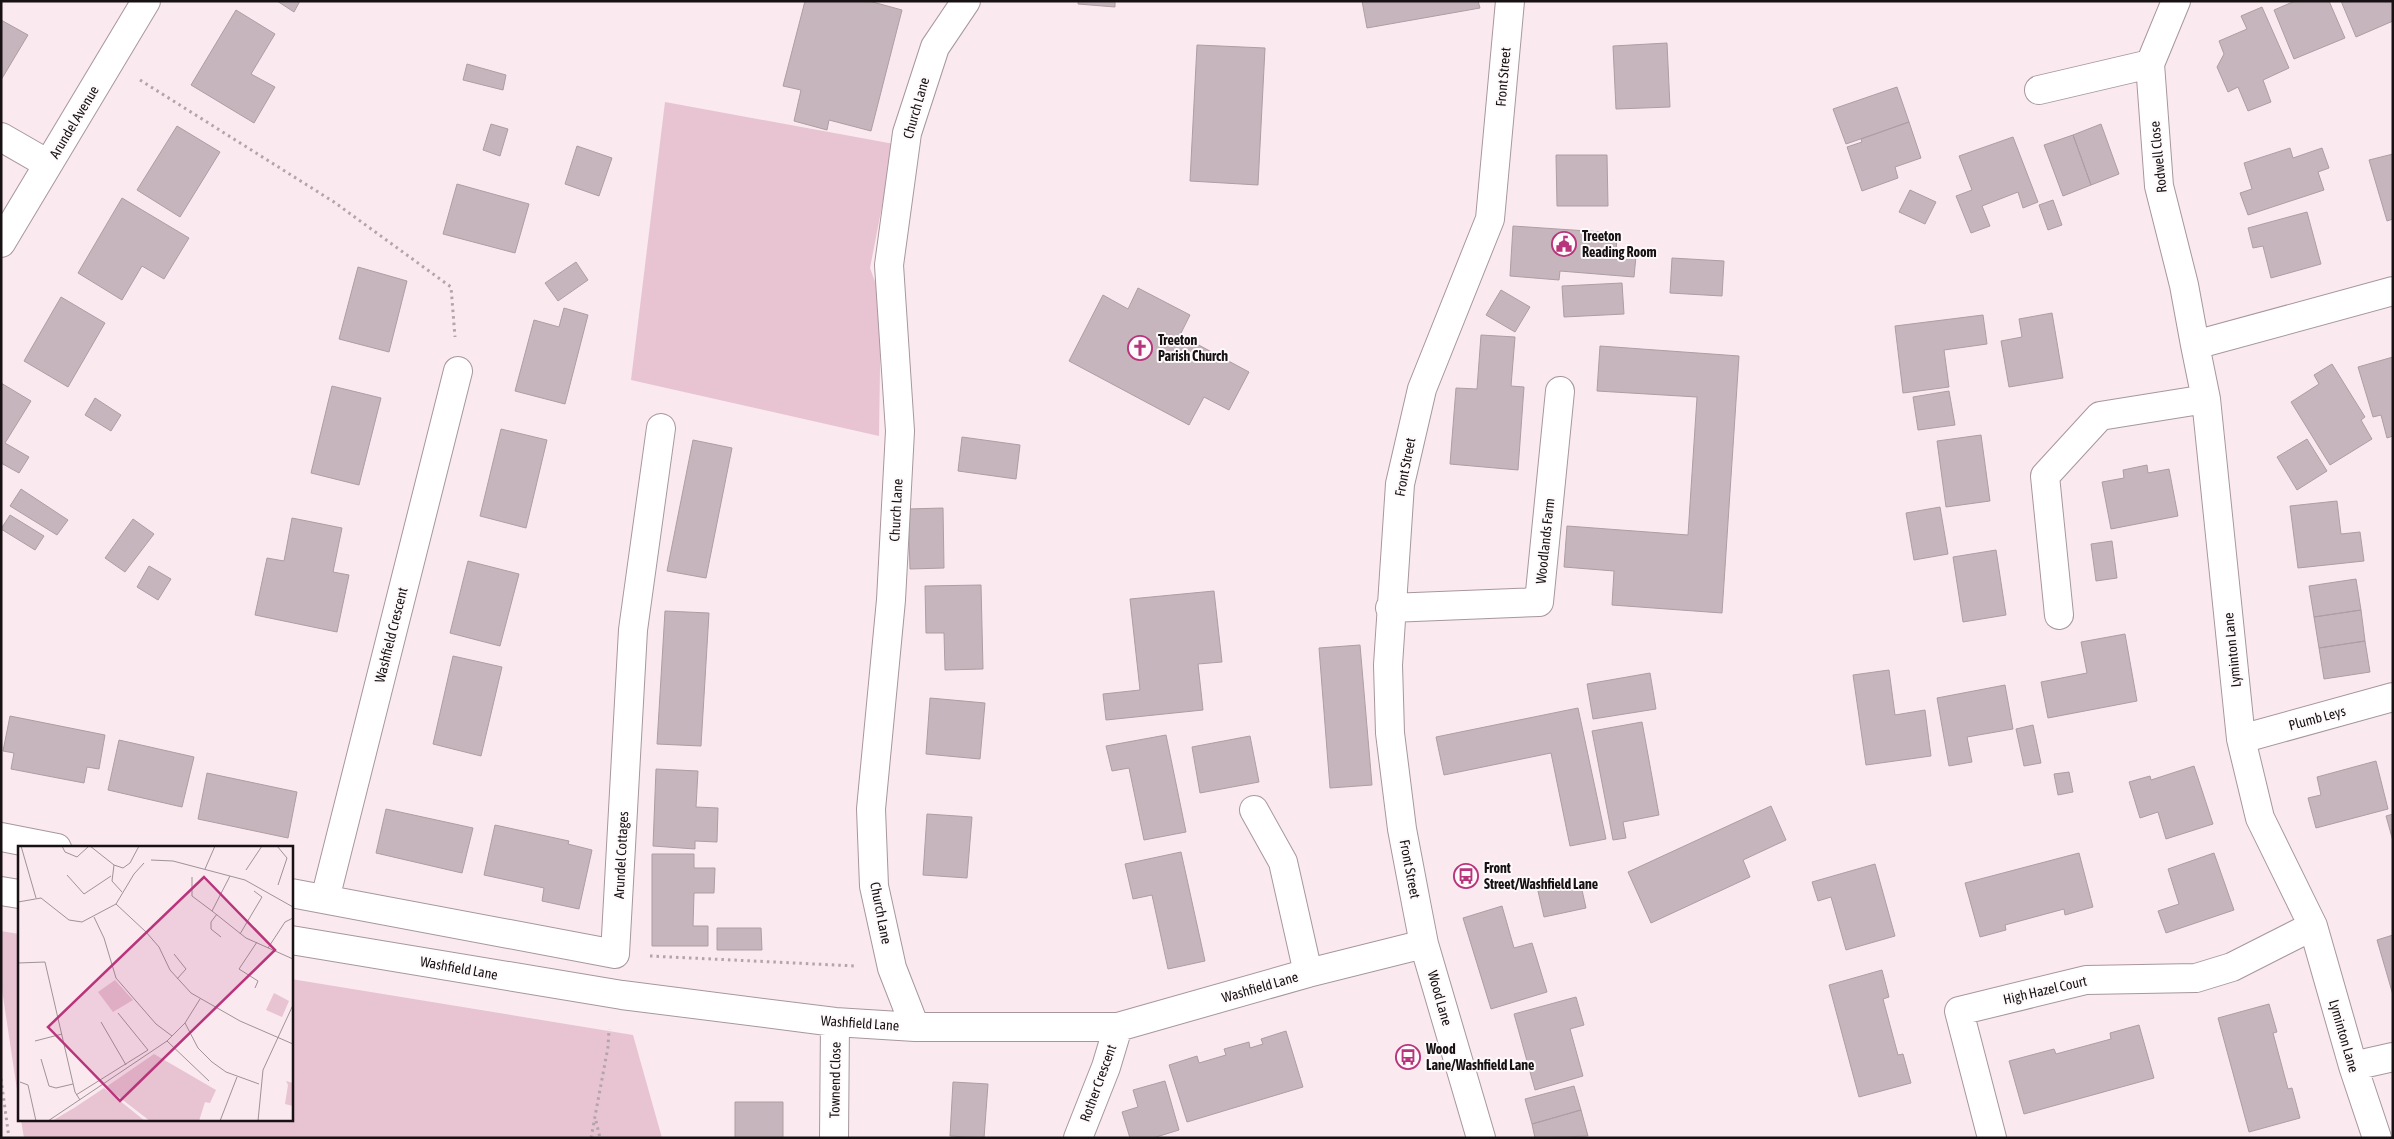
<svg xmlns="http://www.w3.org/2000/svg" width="2394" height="1139" viewBox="0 0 2394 1139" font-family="'Asap Condensed',sans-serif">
<rect width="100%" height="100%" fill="#fae9ef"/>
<path fill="#e8c3d2" d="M665,102L894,144L870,268L881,298L879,436L631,380Z
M1,931L19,934V1103L1,983Z
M291,979L633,1035L662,1138H24L21,1120H291Z"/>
<path fill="#c6b5bc" stroke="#ae9ea4" d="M277,1H300L294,12Z
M805,1H869L902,10L871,131L829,120L827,130L794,121L801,90L783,86Z
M1078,1H1115V7L1078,4Z
M1362,1H1478L1480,8L1367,28Z
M2295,1H2329L2345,38L2294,59L2274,10Z
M2341,1H2393V21L2356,37Z
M2262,7L2289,68L2263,80L2271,102L2248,111L2238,87L2228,92L2217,67L2224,54L2219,41L2247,29L2241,16Z
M236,10L275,34L251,74L275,87L254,123L191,85Z
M1,20L28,35L1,80Z
M1667,43L1670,107L1616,109L1613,46Z
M1197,45L1265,48L1258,185L1190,181Z
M467,64L506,75L503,90L463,80Z
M1897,87L1909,122L1846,144L1833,109Z
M1909,122L1921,158L1895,167L1898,178L1862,191L1847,147L1862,142L1861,139Z
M491,124L508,129L500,156L483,150Z
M2101,124L2119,174L2091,185L2073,135Z
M177,126L220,152L180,217L137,190Z
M2073,135L2091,185L2063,196L2044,145Z
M2013,137L2038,202L2023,208L2018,192L1982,206L1990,226L1971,233L1956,196L1972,190L1959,156Z
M577,146L612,158L599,196L565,184Z
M2290,148L2293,158L2322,148L2329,168L2318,172L2324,190L2248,215L2240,193L2252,189L2244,163Z
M2393,154V219L2387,221L2369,160Z
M1556,155H1607L1608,206H1557Z
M457,184L529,204L515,253L443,234Z
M1910,190L1936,202L1925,224L1899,212Z
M122,198L189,238L164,279L142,266L122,300L78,273Z
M2053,200L2062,225L2048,230L2039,205Z
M2307,212L2321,264L2271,278L2263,246L2253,248L2248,228Z
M1513,226L1617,233L1616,255L1636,256L1634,277L1560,271L1559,280L1510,276Z
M1672,258L1724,261L1722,296L1670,293Z
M576,262L588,280L558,301L545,283Z
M358,267L407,281L389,352L339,339Z
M1622,283L1624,314L1564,317L1562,286Z
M1138,288L1190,315L1180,335L1249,372L1229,410L1204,397L1189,425L1069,361L1103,295L1128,309Z
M1501,290L1530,307L1515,332L1486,315Z
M61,297L105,323L68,387L24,361Z
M564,308L588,315L565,404L515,391L534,320L559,327Z
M2052,313L2063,378L2009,387L2001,341L2022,337L2019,319Z
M1983,315L1987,344L1944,350L1949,387L1903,393L1895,326Z
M1481,335L1515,337L1511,386L1524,387L1518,470L1450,464L1456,388L1477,389Z
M1600,346L1739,356L1722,613L1612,605L1614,571L1564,567L1567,526L1688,535L1697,397L1597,391Z
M2393,357V436L2387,438L2381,415L2373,417L2358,367Z
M2332,364L2365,417L2361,420L2372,439L2330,465L2291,402L2319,384L2314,375Z
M1,383L31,401L5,443L29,457L19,473L1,463Z
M332,386L381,398L359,485L311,473Z
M1949,391L1955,425L1918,430L1913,397Z
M95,398L121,415L111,431L85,415Z
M501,429L547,440L526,528L480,516Z
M1981,435L1990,501L1946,507L1937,441Z
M962,437L1020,445L1016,479L958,471Z
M2307,439L2327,471L2297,490L2277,457Z
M693,440L732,448L706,578L667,571Z
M2147,465L2148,473L2169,469L2178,516L2111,529L2102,482L2124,478L2123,470Z
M21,489L68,520L57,535L10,506Z
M2337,501L2341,534L2360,532L2364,561L2298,568L2290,506Z
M1940,507L1948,554L1914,560L1906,513Z
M943,508L944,568L910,569L908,509Z
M10,515L44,536L35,550L1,529Z
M292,518L342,528L333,572L349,575L337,632L255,615L267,558L284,561Z
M133,519L154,534L125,572L105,558Z
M2112,541L2117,578L2096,581L2091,544Z
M1996,550L2006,615L1963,622L1953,557Z
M468,561L519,574L500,646L450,633Z
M149,566L171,579L158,600L137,587Z
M2356,579L2361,610L2314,617L2309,586Z
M981,585L983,669L945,670L944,633H926L925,586Z
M1214,591L1222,662L1198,664L1203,710L1106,720L1103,694L1140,690L1130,599Z
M2361,610L2365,641L2319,648L2314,617Z
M665,611L709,613L701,746L657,744Z
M2125,634L2137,701L2048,718L2041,682L2087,673L2081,642Z
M2365,641L2370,672L2324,679L2319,648Z
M1360,645L1372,785L1330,788L1319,648Z
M453,656L502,667L481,756L433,744Z
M1889,670L1895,715L1925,710L1931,756L1866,765L1853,675Z
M1650,673L1656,709L1593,719L1587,684Z
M2005,685L2013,729L1967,737L1972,762L1949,766L1937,698Z
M930,698L985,703L980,759L926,754Z
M1578,708L1606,839L1570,846L1551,753L1444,775L1436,737Z
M10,716L105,735L99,769L87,767L84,783L11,769L14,753L3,751Z
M1642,722L1659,815L1623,822L1626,838L1613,840L1592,731Z
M2033,725L2041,763L2024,766L2016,729Z
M1166,735L1186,832L1144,840L1129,768L1112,771L1106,746Z
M1250,736L1259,782L1200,793L1192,747Z
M119,740L194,757L182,807L108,790Z
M2376,761L2388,809L2316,828L2308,798L2321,795L2317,777Z
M2194,766L2213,824L2166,839L2158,812L2140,818L2129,782L2150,776L2151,780Z
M656,769L698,771L696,807L718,808L717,842L695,841V849L653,846Z
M2069,772L2073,792L2058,795L2054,774Z
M207,773L297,792L288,838L198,819Z
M1771,806L1786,840L1743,860L1750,877L1651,923L1628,872Z
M386,809L473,828L462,873L376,853Z
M927,814L972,817L967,878L923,875Z
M2393,814V841L2386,816Z
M495,825L569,841L568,844L592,850L579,909L542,901L544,888L484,875Z
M1181,852L1205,961L1168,969L1152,895L1133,899L1125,864Z
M2079,853L2093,907L2065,915L2064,909L2005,925L2006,930L1980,937L1965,883Z
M2214,853L2234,910L2166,933L2158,911L2179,904L2168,869Z
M652,854H694V868H715L714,893H694L693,926H708V946H652Z
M1875,864L1895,936L1846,950L1831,897L1818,901L1812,882Z
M1580,881L1586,908L1544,917L1538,891Z
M1502,906L1514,948L1532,943L1547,992L1491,1009L1463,918Z
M717,928H761L762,950H717Z
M2393,935V995L2377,940Z
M1882,970L1889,997L1883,999L1898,1055L1903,1054L1911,1083L1859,1097L1829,985Z
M1576,997L1584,1025L1570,1029L1583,1076L1535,1090L1514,1014Z
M2269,1004L2277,1032L2273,1033L2288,1089L2292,1088L2300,1118L2249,1132L2218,1018Z
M2139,1025L2154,1078L2024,1114L2009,1061L2054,1049L2056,1054L2111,1039L2110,1033Z
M1286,1031L1303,1087L1187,1122L1169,1065L1197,1056L1199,1063L1226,1055L1224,1049L1249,1042L1250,1048L1263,1044L1261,1039Z
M1165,1081L1179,1130L1153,1138H1130L1122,1112L1138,1107L1133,1090Z
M953,1082L988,1084L984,1138L950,1136Z
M1574,1086L1581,1110L1532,1124L1525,1099Z
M735,1102H783V1138H735Z
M1581,1110L1588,1136L1535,1138L1532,1124Z"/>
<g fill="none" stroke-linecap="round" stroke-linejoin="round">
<defs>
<path id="minor" d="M2176,1L2150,64L2159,186L2184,285L2195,345
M2039,90L2150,64
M1,137L48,164
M1,243L146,1
M1390,608L1539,602L1560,391
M2059,615L2045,476L2100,416L2206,399
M2241,739L2393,697
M1254,810L1283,862L1308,973
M1,837L57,848
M1,891L19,894
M291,893L615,954L633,630L661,428
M325,899L458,371
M291,940L622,995L835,1022L915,1027H1118L1308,973L1424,944
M915,1027L892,968L874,886L871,809L891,600L900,431L889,265L907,133L935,47L966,1
M2353,1066L2393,1057
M834,1138L835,1022
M1078,1138L1106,1067L1118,1027
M1481,1138L1424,944L1417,908L1402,829L1390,733L1388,665L1400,484L1422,389L1490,219L1510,1
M1992,1138L1959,1011L2086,980L2196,978L2232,967L2313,926
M2377,1138L2353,1066L2313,926L2260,818L2241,739L2206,399L2195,345L2393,291"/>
</defs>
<use href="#minor" stroke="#a7979d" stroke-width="30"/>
<path stroke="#b2a5aa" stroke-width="3" stroke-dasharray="2.5 4" stroke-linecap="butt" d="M140,80L334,202L451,287L455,337
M650,956L856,966
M1,1079L9,1138
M596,1121L600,1138
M591,1138L608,1047L609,1029"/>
<use href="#minor" stroke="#fff" stroke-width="28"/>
</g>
<defs>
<symbol id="civic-ring" viewBox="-11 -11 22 22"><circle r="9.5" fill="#fefafb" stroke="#b8347b" stroke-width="1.5"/><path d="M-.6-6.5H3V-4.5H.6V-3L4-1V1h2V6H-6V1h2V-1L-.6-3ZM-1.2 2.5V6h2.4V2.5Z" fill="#b8347b"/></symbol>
<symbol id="church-ring" viewBox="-11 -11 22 22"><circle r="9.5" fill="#fefafb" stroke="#b8347b" stroke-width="1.5"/><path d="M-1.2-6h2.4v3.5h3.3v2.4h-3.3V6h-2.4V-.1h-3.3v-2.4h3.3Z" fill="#b8347b"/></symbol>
<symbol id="bus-ring" viewBox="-11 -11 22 22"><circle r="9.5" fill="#fefafb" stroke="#b8347b" stroke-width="1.5"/><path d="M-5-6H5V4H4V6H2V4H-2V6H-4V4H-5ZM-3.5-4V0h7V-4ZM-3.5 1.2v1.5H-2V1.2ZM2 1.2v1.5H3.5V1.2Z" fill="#b8347b"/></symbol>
</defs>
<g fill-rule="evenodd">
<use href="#civic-ring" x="1550" y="230" width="28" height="28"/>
<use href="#church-ring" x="1126" y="334" width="28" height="28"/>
<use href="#bus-ring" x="1452" y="862" width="28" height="28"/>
<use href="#bus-ring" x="1394" y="1043" width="28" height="28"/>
</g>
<g text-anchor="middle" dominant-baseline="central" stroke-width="4" stroke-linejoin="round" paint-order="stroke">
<g font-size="14" fill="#171114" stroke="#fefafb">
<text transform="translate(1503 77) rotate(-85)">Front Street</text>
<text transform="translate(916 108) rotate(-74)">Church Lane</text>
<text transform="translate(74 122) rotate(-59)">Arundel Avenue</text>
<text transform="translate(2158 157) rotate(-96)">Rodwell Close</text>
<text transform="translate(1405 467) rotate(-79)">Front Street</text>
<text transform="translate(896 510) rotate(-87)">Church Lane</text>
<text transform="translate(1545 541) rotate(-84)">Woodlands Farm</text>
<text transform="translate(391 635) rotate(-76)">Washfield Crescent</text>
<text transform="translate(2232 650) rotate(-96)">Lyminton Lane</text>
<text transform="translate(2317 718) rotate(-15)">Plumb Leys</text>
<text transform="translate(621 855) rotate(-87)">Arundel Cottages</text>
<text transform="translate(1410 869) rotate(79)">Front Street</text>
<text transform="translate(881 913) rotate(79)">Church Lane</text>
<text transform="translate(459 968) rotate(10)">Washfield Lane</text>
<text transform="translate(1260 987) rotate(-16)">Washfield Lane</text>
<text transform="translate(2045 990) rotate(-13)">High Hazel Court</text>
<text transform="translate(1440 998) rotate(74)">Wood Lane</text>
<text transform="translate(860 1023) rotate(4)">Washfield Lane</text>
<text transform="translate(2344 1036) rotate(74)">Lyminton Lane</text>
<text transform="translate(835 1080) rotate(-89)">Townend Close</text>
<text transform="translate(1098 1083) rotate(-70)">Rother Crescent</text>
</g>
<g font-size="14" font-weight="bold" fill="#171114" stroke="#fefafb" text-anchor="start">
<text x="1582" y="236">Treeton<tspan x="1582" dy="16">Reading Room</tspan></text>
<text x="1158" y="340">Treeton<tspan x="1158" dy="16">Parish Church</tspan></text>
<text x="1484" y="868">Front<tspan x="1484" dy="16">Street/Washfield Lane</tspan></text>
<text x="1426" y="1049">Wood<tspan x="1426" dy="16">Lane/Washfield Lane</tspan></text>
</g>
</g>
<g transform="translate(18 846)">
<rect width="275" height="275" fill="#fae9ef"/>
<path d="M97,134L115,154L95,166L80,146ZM256,147L271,155L264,171L248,164ZM136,208L198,244L192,257L187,256L181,275H132L88,241ZM268,235L275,237V260L267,258L270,239ZM86,242L127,275H34L56,262Z" fill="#e8c3d2"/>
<path fill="none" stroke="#9f9397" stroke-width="1" d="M3,0L18,52M44,0L47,6L59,11L71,0M72,0L96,19L105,22L112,17L121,0M259,0L269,12L260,39M133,14L155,15L227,34L275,61M96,19L94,35L104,46M187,23L197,0M228,24L244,0M49,29L66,48L93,30M212,30L194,65L228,92L275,113M174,31V50L194,65M0,56L23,52L51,74L64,76L98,58L116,28L126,17M98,58L128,86L141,101L152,124L173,147L222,175L275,198M199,68L193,76V83L203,91M76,71L86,92L98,132L138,178L154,190M222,88L244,51L236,45M250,102L267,76L275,72M156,108L168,123L159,133M0,117L27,116L57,246L62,254M237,142L240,135L221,123L239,96M83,176L108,219M167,177L180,202L194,216L208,226L241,238M17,195L44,188M149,195L191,235M23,213L31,240L38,242L55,238M2,236L10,239L18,275M58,249L130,204L100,167M30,275L149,195L167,177L182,153M202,275L219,231M240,275L245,224L275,159"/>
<path fill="#b8347b" fill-opacity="0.15" stroke="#b8347b" stroke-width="2.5" d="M186,31L257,104L102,255L30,181Z"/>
<rect width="275" height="275" fill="none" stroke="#171114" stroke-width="2.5"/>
</g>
<rect width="2394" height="1139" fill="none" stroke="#171114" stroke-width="5"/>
</svg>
